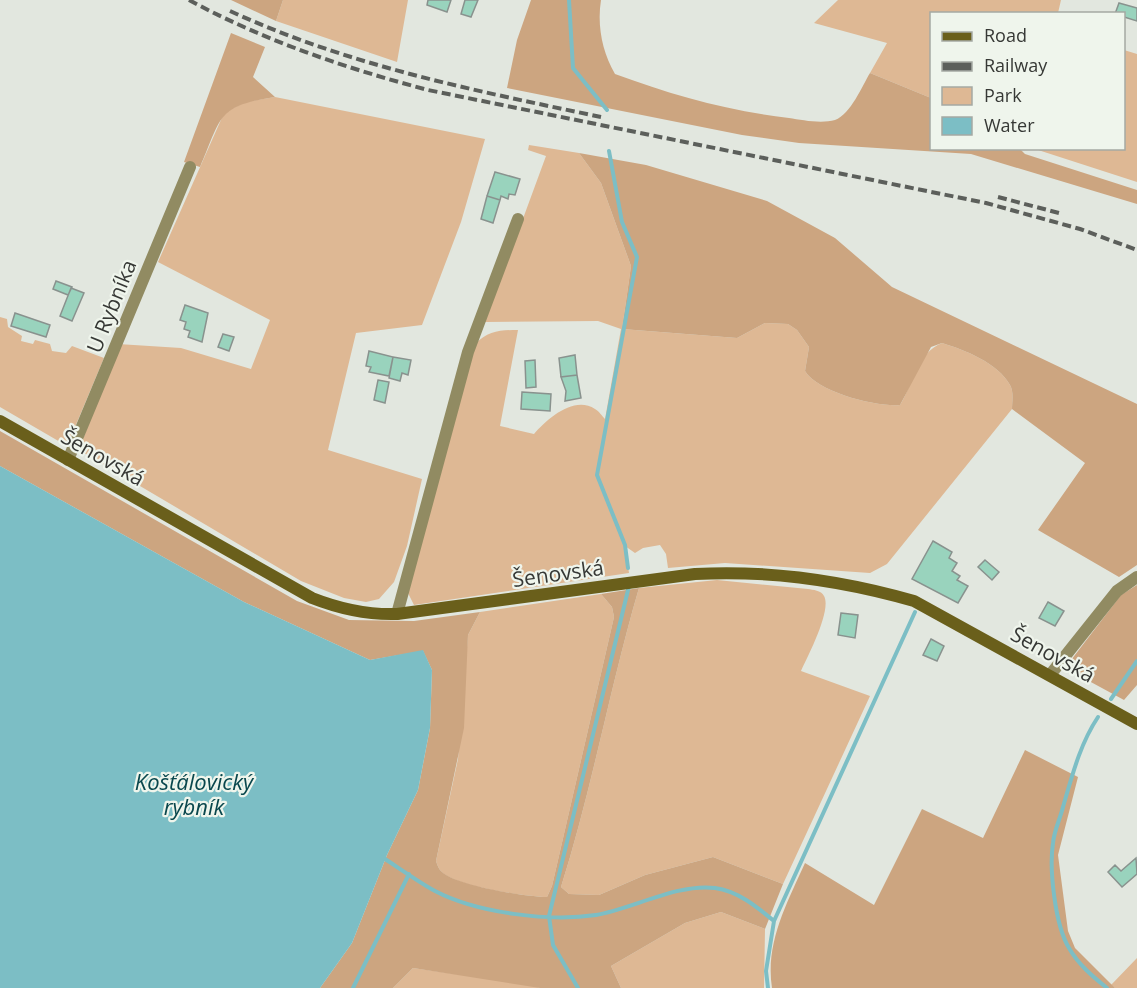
<svg xmlns="http://www.w3.org/2000/svg" width="1137" height="988" viewBox="0 0 1137 988" font-family="'Open Sans',sans-serif">
<rect width="100%" height="100%" fill="#e2e7df"/>
<path fill="#deb894" d="M283,0H408L397,62L276,21Z
M838,0H1061L1058,13L932,14L931,98L870,73L887,43L814,23Z
M1124,50L1137,54V182L1035,149L1124,148Z
M275,97L485,139L461,222L422,325L356,333L328,450L422,479L407,546L394,582L379,599L366,602L344,598L301,581L79,450L118,344L181,348L251,369L270,320L158,262L224,113L245,102Z
M529,145L579,153L601,183L631,266L622,329L737,338L765,323L788,324L797,330L809,347L805,371C818,392 875,407 900,405C913,384 918,352 942,343C965,350 998,363 1010,385C1014,392 1012,402 1012,409L887,564L870,573L725,563L668,568L666,554L660,545L643,548L635,553L625,546L629,573L414,605L408,593L475,344C488,331 500,330 518,330L500,426L534,434C547,419 574,395 595,409C599,411 602,416 605,419L621,329L598,321L485,322L546,156L528,150Z
M0,317L7,319L8,327L22,336L21,341L33,344L35,340L50,344L52,351L66,353L72,346L104,358L67,446L0,407Z
M717,580L808,589C813,590 821,590 824,596C832,610 808,656 801,671L870,696L783,884L713,857L645,875L599,895L569,894L561,887C592,789 610,687 639,588Z
M601,594L612,607L614,617L552,886L547,897C527,897 451,886 440,870C438,867 437,864 436,861L458,759L468,635L480,612Z
M721,912L765,929L764,988H621L611,966L685,923Z
M1137,958V988H1115L1111,985Z
M413,968L533,985L540,988H393Z"/>
<path fill="#cca580" d="M231,0H283L276,21Z
M531,0H601C597,25 602,52 615,74C672,95 728,111 789,118C802,120 821,124 835,120C851,114 862,86 870,73L931,98L932,148L1020,149L1025,154L1137,190V204L971,154L799,143L742,135L507,88L517,40Z
M231,33L265,47L253,77L275,97C216,106 222,117 200,167L184,162Z
M579,153L646,165L767,201L835,238L892,287L1137,404V565L1119,577L1038,530L1085,463L1012,409C1012,402 1014,392 1010,385C998,363 965,350 942,343L931,347L900,405C875,407 818,392 805,371L809,347L797,330L788,324L765,323L737,338L622,329L631,266L601,183Z
M0,431L297,601L349,620L414,621L480,612L468,635L464,728L436,861C437,864 438,867 440,870C451,885 527,897 547,897L552,886L614,617L612,607L601,594L639,588C610,687 592,789 561,887L569,894L599,895L645,875L713,857L783,884L765,929L721,912L685,923L611,966L621,988H540L413,968L393,988H320L352,943L387,855L418,790L430,728L432,670L423,651L370,660L244,602L0,466Z
M1137,585V685L1124,700L1065,668L1121,595Z
M1025,750L1078,777L1058,855L1068,931L1075,948L1115,988H772C765,943 787,903 805,863L874,905L922,809L983,838Z"/>
<path fill="#7cbec5" d="M0,466L244,602L370,660L423,650L432,670L430,728L418,790L387,855L352,943L320,988H0Z"/>
<g fill="none" stroke-linecap="round" stroke-linejoin="round">
<path stroke="#7cbec5" stroke-width="4" d="M569,0L573,68L607,110
M609,151L622,222L637,257L597,475L625,545L628,568
M1111,699L1137,661
M1098,717C1080,744 1072,776 1063,807C1060,819 1054,831 1053,843C1049,869 1055,925 1069,948C1078,964 1092,976 1107,988
M382,857C399,868 417,881 435,891C477,913 549,922 596,915C632,909 678,883 715,888C738,891 757,907 774,921L766,971L768,988
M774,921L915,612
M353,988L409,874
M578,988L553,945L549,916L629,586"/>
</g>
<path fill="#99d3bd" stroke="#89928e" stroke-width="1.5" d="M428,0H451L447,12L427,5Z
M465,0H478L471,17L461,14Z
M1119,3L1137,8V21L1124,17V14H1115Z
M495,172L520,179L515,195L509,194L508,199L501,196L500,200L487,196Z
M487,196L500,200L493,223L481,219Z
M56,281L72,287L68,295L53,289Z
M71,288L84,293L72,321L60,316Z
M185,305L208,313L202,342L188,337L190,331L184,329L186,322L180,320Z
M15,313L50,325L46,337L11,326Z
M223,334L234,337L229,351L218,347Z
M369,351L393,357L389,376L369,372L371,367L366,366Z
M575,355L577,375L561,377L559,358Z
M393,357L411,360L408,375L402,373L400,381L389,378Z
M535,360L536,387L526,388L525,361Z
M577,375L581,398L565,401L566,391L561,377Z
M378,380L389,382L385,403L374,400Z
M522,392L551,394L550,411L521,409Z
M933,541L952,552L949,558L957,563L952,571L960,576L957,580L968,586L958,603L912,579Z
M985,560L999,572L992,580L978,567Z
M1048,602L1064,611L1055,626L1039,618Z
M841,613L858,615L855,638L838,635Z
M931,639L944,646L937,661L923,655Z
M1136,858L1137,874L1122,887L1108,872L1115,865L1121,871Z"/>
<g fill="none" stroke-linecap="round" stroke-linejoin="round">
<path stroke="#918b62" stroke-width="12" d="M68,460L190,167
M397,614L468,352L518,219
M1050,675L1117,591L1137,577"/>
<path stroke="#6a5f1b" stroke-width="12" d="M0,421L312,598C340,609 367,615 397,614L695,574C768,570 844,581 914,601L1137,724"/>
<path stroke="#5c5f5b" stroke-width="4" stroke-dasharray="9 4.5" stroke-linecap="butt" d="M189,0C265,41 345,68 428,90L986,203L1080,229L1137,250
M230,11C350,66 472,90 601,117
M998,197L1059,213"/>
</g>
<g text-anchor="middle" dominant-baseline="central" stroke-width="4.5" stroke-linejoin="round" paint-order="stroke">
<g font-size="21" fill="#363835" stroke="#eff5ec">
<text transform="translate(111 306) rotate(-68)">U Rybníka</text>
<text transform="translate(103 457) rotate(30)">Šenovská</text>
<text transform="translate(558 573) rotate(-8)">Šenovská</text>
<text transform="translate(1053 654) rotate(29)">Šenovská</text>
</g>
<g font-size="22" font-style="italic" fill="#09474d" stroke="#eff5ec">
<text x="194" y="781">Košťálovický<tspan x="194" dy="25">rybník</tspan></text>
</g>
</g>
<rect x="930" y="12" width="195" height="138" fill="#eff5ec" stroke="#a5a9a3" stroke-width="1.5"/>
<rect x="942" y="32" width="30" height="9" fill="#6a5f1b" stroke="#a5a9a3" stroke-width="1.5"/>
<text x="984" y="42" font-size="18" fill="#363835">Road</text>
<rect x="942" y="62" width="30" height="9" fill="#5c5f5b" stroke="#a5a9a3" stroke-width="1.5"/>
<text x="984" y="72" font-size="18" fill="#363835">Railway</text>
<rect x="942" y="87" width="30" height="18" fill="#deb894" stroke="#a5a9a3" stroke-width="1.5"/>
<text x="984" y="102" font-size="18" fill="#363835">Park</text>
<rect x="942" y="117" width="30" height="18" fill="#7cbec5" stroke="#a5a9a3" stroke-width="1.5"/>
<text x="984" y="132" font-size="18" fill="#363835">Water</text>
</svg>
